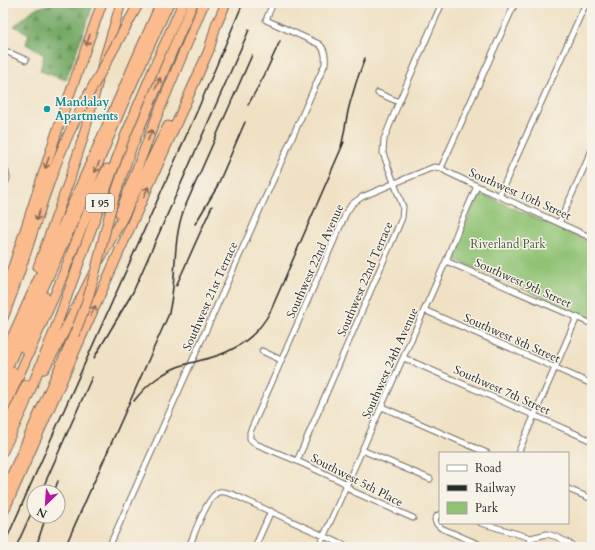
<svg xmlns="http://www.w3.org/2000/svg" width="595" height="550" viewBox="0 0 595 550" font-family="Cardo,serif">
<defs>
<pattern id="forest-firs" width="22" height="20" patternUnits="userSpaceOnUse"><rect width="22" height="20" fill="#73a865"/><path d="M5 1l3.5 6h-7zM16 11l3.5 6h-7z" fill="#5f8953"/></pattern>
</defs>
<rect width="100%" height="100%" fill="#f7f3e8"/>
<filter id="ink" filterUnits="userSpaceOnUse"><feTurbulence type="fractalNoise" baseFrequency=".025" numOctaves="2"/><feDisplacementMap in="SourceGraphic" scale="8" xChannelSelector="R" yChannelSelector="G"/><feConvolveMatrix kernelMatrix="1 2 1 2 8 2 1 2 1" color-interpolation-filters="sRGB"/></filter>
<filter id="wash" filterUnits="userSpaceOnUse"><feTurbulence type="fractalNoise" baseFrequency=".012" numOctaves="4" result="noise"/><feDisplacementMap in="SourceGraphic" scale="16" xChannelSelector="R" yChannelSelector="G"/><feGaussianBlur stdDeviation="0.9" result="paint"/><feColorMatrix in="noise" values="0 0 0 0 0 0 0 0 0 0 0 0 0 0 0 0 0 1.4 0 .05"/><feComposite in="paint" operator="in"/></filter>
<g filter="url(#wash)">
<rect width="100%" height="100%" fill="#f0e1c4"/>
<path fill="url(#forest-firs)" stroke="#4f6a48" d="M54,3H94L66,80L40,71L44,55L26,44L29,34L14,26L34,9Z"/>
<path fill="#8fc273" stroke="#5d764f" d="M479,193L592,243V319L452,258Z"/>
</g>
<g filter="url(#ink)">
<g fill="none" stroke-linecap="round" stroke-linejoin="round">
<defs>
<path id="minor" d="M3,50L26,60
M378,93L399,102
M441,168L447,172L477,186L592,238
M3,170L6,172L7,178L3,189
M499,196L586,3
M559,223L592,150
M446,261L592,324
M424,310L592,384
M262,351L281,360
M404,358L592,441
M382,407L487,453
M362,450L430,479
M518,453L577,317
M297,461L402,218L403,207L383,153L384,139L399,102L442,3
M568,489L592,499
M440,514L437,516L435,520L436,523L441,528L485,547
M413,518L352,491L343,482L297,461L256,444L250,439V432L346,213L352,204L362,197L395,183L434,167L441,168L515,3
M481,523L531,538L547,534L557,537L572,545V547
M109,547L325,64C326,56 325,49 319,44L266,20L273,3
M189,547C194,535 207,496 219,492C223,491 228,493 232,494L348,547
M255,547L271,511
M319,547L446,261L458,230L477,186
M527,547L531,538"/>
<path id="motorway" d="M129,21L139,3
M216,26L226,3
M102,67L121,3
M114,198L132,146L170,56L193,3
M120,213L157,116L204,3
M100,259L123,217L168,126
M38,267L69,181L83,138L98,81
M3,298L62,116L102,3
M3,318C28,255 43,188 72,127
M24,348L45,297
M3,357L65,221L161,3
M44,369L57,346L92,276
M3,377L78,211L122,106L169,3
M3,395L13,372
M3,411L56,292L90,207L98,186L107,169
M3,434L26,385
M3,451L24,406L54,332L124,139L157,61L183,3
M3,495L74,335
M3,513L209,50L217,22"/>
</defs>
<use href="#minor" stroke="#706b61" stroke-width="7"/>
<use href="#motorway" stroke="#706b61" stroke-width="11"/>
<use href="#minor" stroke="#fff" stroke-width="5"/>
<use href="#motorway" stroke="#fbbb8d" stroke-width="9"/>
<path stroke="#2b2b2b" stroke-width="1.5" d="M248,105L264,76L280,41
M341,147C345,132 346,117 350,103C354,88 359,73 365,58
M195,224L216,189L245,122
M176,286L182,273L212,206
M94,358L133,292L249,30
M134,401C146,385 164,371 183,365C193,362 203,360 213,357C239,349 259,334 271,310L344,142
M41,492L92,377
M54,492L58,481
M3,547L198,109L243,3
M16,547L34,507
M36,547L46,516
M65,547L168,316C178,281 171,244 184,209L252,55"/>
<defs>
<path id="motorway-bridge" d="M72,127L86,99L129,21
M74,335C80,320 86,306 90,291C99,260 105,229 114,198"/>
</defs>
<use href="#motorway-bridge" stroke="#706b61" stroke-width="11" stroke-linecap="butt"/>
<use href="#motorway-bridge" stroke="#fbbb8d" stroke-width="9"/>
</g>
<defs><path id="oneway-shaft" d="M-6 0H5M1.5-3L5.5 0L1.5 3" fill="none" stroke-width="1.6" stroke-linecap="round" stroke-linejoin="round"/></defs>
<g stroke="#896c57">
<use href="#oneway-shaft" transform="translate(88 40) rotate(110)"/>
<use href="#oneway-shaft" transform="translate(158 83) rotate(-67)"/>
<use href="#oneway-shaft" transform="translate(150 135) rotate(-69)"/>
<use href="#oneway-shaft" transform="translate(47 163) rotate(108)"/>
<use href="#oneway-shaft" transform="translate(97 167) rotate(113)"/>
<use href="#oneway-shaft" transform="translate(146 192) rotate(-66)"/>
<use href="#oneway-shaft" transform="translate(38 215) rotate(108)"/>
<use href="#oneway-shaft" transform="translate(93 311) rotate(-66)"/>
</g>
</g>
<circle fill="#0f9aa8" stroke="#f7f3e8" stroke-width="1.5" cx="47" cy="109" r="4"/>
<g text-anchor="middle" dominant-baseline="central" stroke-width="3" stroke-linejoin="round" paint-order="stroke">
<rect fill="#f7f3e8" stroke="#686764" stroke-width="1" x="86" y="194" width="28" height="18" rx="3"/>
<g font-size="11" font-weight="bold" fill="#2b2b2b">
<text x="100" y="203">I 95</text>
</g>
<g font-size="12" font-weight="bold" fill="#0d838f" stroke="#f7f3e8" text-anchor="start">
<text x="55" y="102">Mandalay<tspan x="55" dy="14">Apartments</tspan></text>
</g>
<g font-size="12" fill="#2b2b2b" stroke="#f7f3e8">
<text transform="translate(520 194) rotate(24)">Southwest 10th Street</text>
<text transform="translate(315 261) rotate(-66)">Southwest 22nd Avenue</text>
<text transform="translate(365 279) rotate(-67)">Southwest 22nd Terrace</text>
<text transform="translate(523 283) rotate(24)">Southwest 9th Street</text>
<text transform="translate(210 296) rotate(-66)">Southwest 21st Terrace</text>
<text transform="translate(512 338) rotate(24)">Southwest 8th Street</text>
<text transform="translate(390 363) rotate(-66)">Southwest 24th Avenue</text>
<text transform="translate(502 390) rotate(24)">Southwest 7th Street</text>
<text transform="translate(357 480) rotate(27)">Southwest 5th Place</text>
</g>
<g font-size="12" fill="#495841" stroke="#f7f3e8">
<text x="508" y="244">Riverland Park</text>
</g>
</g>
<rect width="595" height="550" fill="none" stroke="#f7f3e8" stroke-width="16"/>
<rect x="439" y="452" width="130" height="72" fill="#f7f3e8" stroke="#a5a39c"/>
<rect x="447" y="465" width="20" height="6" fill="#ffffff" stroke="#a5a39c"/>
<text x="475" y="472" font-size="12" fill="#2b2b2b">Road</text>
<rect x="447" y="485" width="20" height="6" fill="#2b2b2b" stroke="#a5a39c"/>
<text x="475" y="492" font-size="12" fill="#2b2b2b">Railway</text>
<rect x="447" y="502" width="20" height="12" fill="#8fc273" stroke="#a5a39c"/>
<text x="475" y="512" font-size="12" fill="#2b2b2b">Park</text>
<g transform="translate(46 504) rotate(205)"><circle r="19" fill="#f7f3e8" stroke="#a5a39c"/>
<path d="M0-3L7 15L0 10L-7 15Z" fill="#b5179e"/>
<text y="-6" font-size="11" font-weight="bold" text-anchor="middle" fill="#2b2b2b">N</text>
</g>
</svg>
